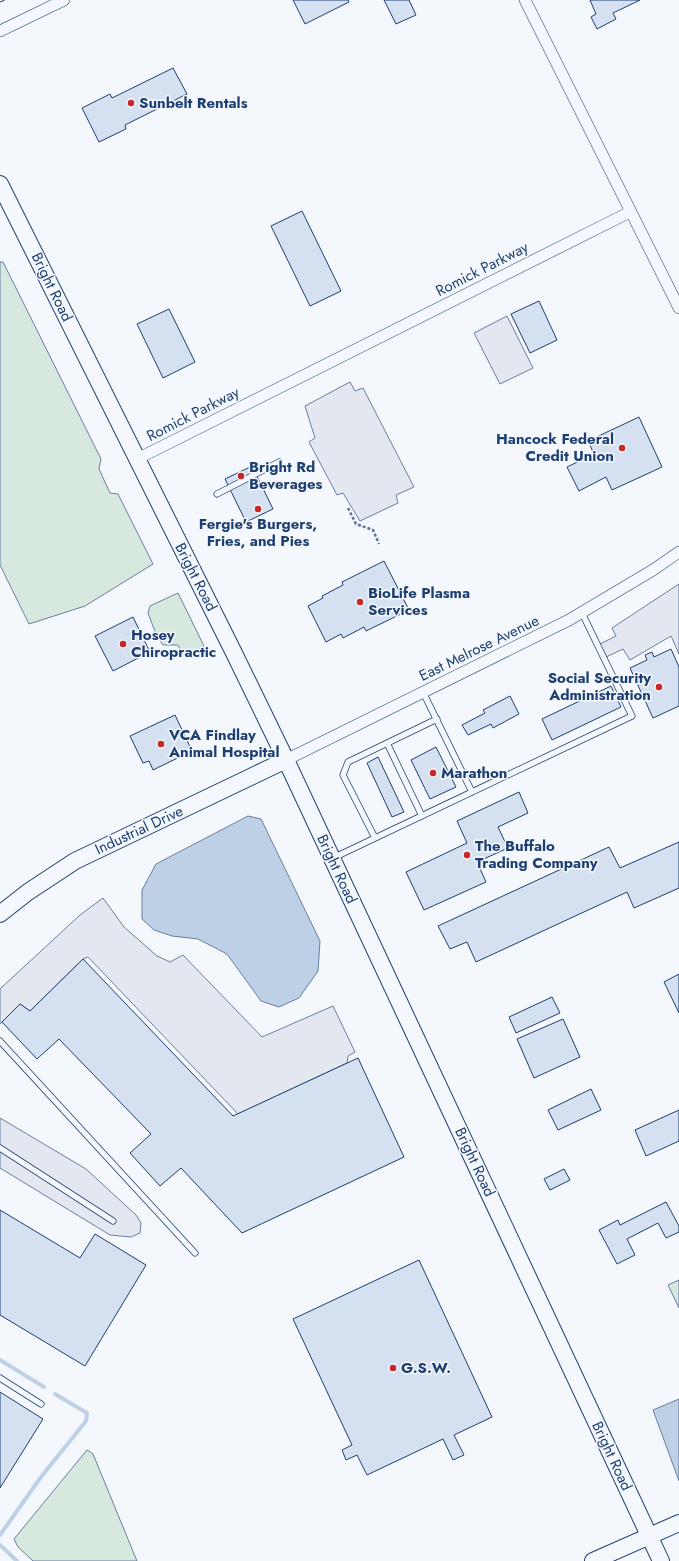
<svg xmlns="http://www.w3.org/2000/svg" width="679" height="1561" viewBox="0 0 679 1561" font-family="Jost,sans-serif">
<rect width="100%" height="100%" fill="#f4f7fb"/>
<path fill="#d7e8df" stroke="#687fa3" d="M0,262H3L101,459L99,469L110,493L118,494L153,564L85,606L29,624L0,565Z
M178,593L204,646L188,657L182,653L178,645H163L156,634L148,613L150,606Z
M679,1280V1308L668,1285Z
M87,1450L93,1454L137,1561H33L18,1547L14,1539Z"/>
<path fill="#e3e8f0" stroke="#687fa3" d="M507,316L533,368L500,384L474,333Z
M350,382L355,391L363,388L414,487L396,495L398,503L360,521L343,493L337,495L309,442L315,438L305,406Z
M679,584V654L671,636L630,660L623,649L604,658L598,645L616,636L612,628Z
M103,898L124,927L157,956L170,962L183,955L262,1037L333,1006L355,1052L348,1056L347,1063L238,1114L88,957L83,959L30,1011L20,1004L0,1024V989L80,915Z
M0,1118L86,1169L136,1215L141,1223L140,1233L131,1237L110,1235L0,1168Z"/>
<path fill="#bed0e5" stroke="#687fa3" d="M248,816L261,819L320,941L318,971L299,998L279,1007L261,1001L227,954L198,939L172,936L154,930L142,919V890L156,864Z
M679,1399V1481L653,1410Z"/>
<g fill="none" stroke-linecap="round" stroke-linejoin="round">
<path stroke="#bed0e5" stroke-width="4" d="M0,1360L44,1387
M0,1535L41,1477L86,1421L87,1413L55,1394
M0,1545L17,1561"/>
</g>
<path fill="#d5e0f0" stroke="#1d3f73" d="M293,0H348L349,2L305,24Z
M384,0H409L416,15L396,24Z
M590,0H640L613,13L616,19L597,29L591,17L596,14Z
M173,68L187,94L125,125L126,129L99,142L82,108L110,94L112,98Z
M302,211L341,291L310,306L271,226Z
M539,301L557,340L530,353L511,314Z
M169,309L195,362L163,378L137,324Z
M639,417L662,467L612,490L606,477L579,491L567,467L594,454L588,441Z
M252,466L273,509L246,522L225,479Z
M384,561L409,610L366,631L364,627L343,638L341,634L326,642L308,606L323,598L322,596L343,585L342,582Z
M133,617L150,652L113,671L95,636Z
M671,649L679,667V706L653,718L630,668L647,660L645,655L652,652L654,657Z
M611,686L621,707L552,740L542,719Z
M510,696L519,714L493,728L491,724L468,735L462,725L485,713L483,710Z
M175,715L192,751L153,770L149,761L143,763L130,736Z
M436,747L456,787L430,799L411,760Z
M378,757L404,812L392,817L367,763Z
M519,792L528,813L498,827L508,848L477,862L486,882L424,910L406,872L467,843L457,821Z
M679,842V888L634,908L627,892L476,962L467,942L450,949L438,926L609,847L620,868Z
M83,959L233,1116L358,1058L404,1157L242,1233L181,1168L160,1186L130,1153L151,1134L59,1039L37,1059L2,1022L20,1004L30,1011Z
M679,974V1013L664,982Z
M552,997L560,1013L516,1033L509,1017Z
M563,1019L580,1057L534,1078L517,1039Z
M591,1089L601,1110L558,1130L548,1110Z
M679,1110V1141L646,1156L635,1130Z
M564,1169L570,1180L550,1190L544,1179Z
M666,1202L679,1226V1232L666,1238L658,1223L627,1239L635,1255L617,1264L599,1230L618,1220L620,1225Z
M0,1210L80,1258L95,1234L146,1265L85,1366L0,1315Z
M419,1260L492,1417L454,1435L464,1455L453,1460L443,1439L367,1475L357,1455L346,1460L342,1450L352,1445L293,1319Z
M0,1392L43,1419L0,1488Z"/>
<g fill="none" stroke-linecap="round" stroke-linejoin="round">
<defs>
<path id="lane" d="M217,494L279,462
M423,692L472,792
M387,743L422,816
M375,838L343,775L348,762L437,719
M333,858L632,716L582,613
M0,1041L195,1253
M0,1148L113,1221
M0,1378L41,1404"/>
<path id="street" d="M525,0L679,308
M0,31L64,0
M137,459L630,212
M286,760L569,620L653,570L679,552"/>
<path id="secondary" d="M0,184L234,653L286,760L661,1561
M0,914L28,892L75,861L286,760
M593,1561L679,1523"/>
</defs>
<use href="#lane" stroke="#1d3f73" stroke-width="7"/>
<use href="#street" stroke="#1d3f73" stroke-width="12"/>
<use href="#secondary" stroke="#1d3f73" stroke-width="18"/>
<path stroke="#5e769c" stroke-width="2.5" stroke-dasharray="3 2" stroke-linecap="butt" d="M348,508L356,524L373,530L379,544"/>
<use href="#lane" stroke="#f4f7fb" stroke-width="5.5"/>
<use href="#street" stroke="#f4f7fb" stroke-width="11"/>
<use href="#secondary" stroke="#f4f7fb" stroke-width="16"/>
<path stroke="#1d3f73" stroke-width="1" stroke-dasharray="5 2" stroke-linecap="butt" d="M0,2L5,0"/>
</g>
<g fill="#c62828" stroke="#f4f7fb" stroke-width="1.5">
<circle cx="131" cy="103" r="4"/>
<circle cx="622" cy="448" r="4"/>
<circle cx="241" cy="476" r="4"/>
<circle cx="258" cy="509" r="4"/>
<circle cx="360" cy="602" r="4"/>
<circle cx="123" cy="644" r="4"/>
<circle cx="659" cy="687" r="4"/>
<circle cx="161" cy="744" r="4"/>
<circle cx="433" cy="773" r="4"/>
<circle cx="467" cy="855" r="4"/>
<circle cx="393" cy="1368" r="4"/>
</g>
<g text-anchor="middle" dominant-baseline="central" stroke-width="3" stroke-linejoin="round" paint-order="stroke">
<g font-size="15" font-weight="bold" fill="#1d3f73" stroke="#f4f7fb" text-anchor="start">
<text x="139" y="103">Sunbelt Rentals</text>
<text x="614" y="439" text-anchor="end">Hancock Federal<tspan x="614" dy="17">Credit Union</tspan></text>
<text x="249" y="467">Bright Rd<tspan x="249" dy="17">Beverages</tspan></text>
<text x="258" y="524" text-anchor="middle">Fergie's Burgers,<tspan x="258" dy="17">Fries, and Pies</tspan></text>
<text x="368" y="593">BioLife Plasma<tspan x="368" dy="17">Services</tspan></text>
<text x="131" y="635">Hosey<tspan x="131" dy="17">Chiropractic</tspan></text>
<text x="651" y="678" text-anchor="end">Social Security<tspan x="651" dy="17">Administration</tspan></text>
<text x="169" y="735">VCA Findlay<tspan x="169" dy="17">Animal Hospital</tspan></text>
<text x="441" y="773">Marathon</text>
<text x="475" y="846">The Buffalo<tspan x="475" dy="17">Trading Company</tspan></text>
<text x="401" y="1368">G.S.W.</text>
</g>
<g font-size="15" fill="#1d3f73" stroke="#f4f7fb">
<text transform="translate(482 269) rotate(-27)">Romick Parkway</text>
<text transform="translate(52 287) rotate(64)">Bright Road</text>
<text transform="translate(193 414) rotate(-27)">Romick Parkway</text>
<text transform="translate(196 577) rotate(63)">Bright Road</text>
<text transform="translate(479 648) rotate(-26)">East Melrose Avenue</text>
<text transform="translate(139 830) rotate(-25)">Industrial Drive</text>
<text transform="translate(337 869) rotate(65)">Bright Road</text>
<text transform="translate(475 1162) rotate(65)">Bright Road</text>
<text transform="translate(612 1456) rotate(65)">Bright Road</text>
</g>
</g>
</svg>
